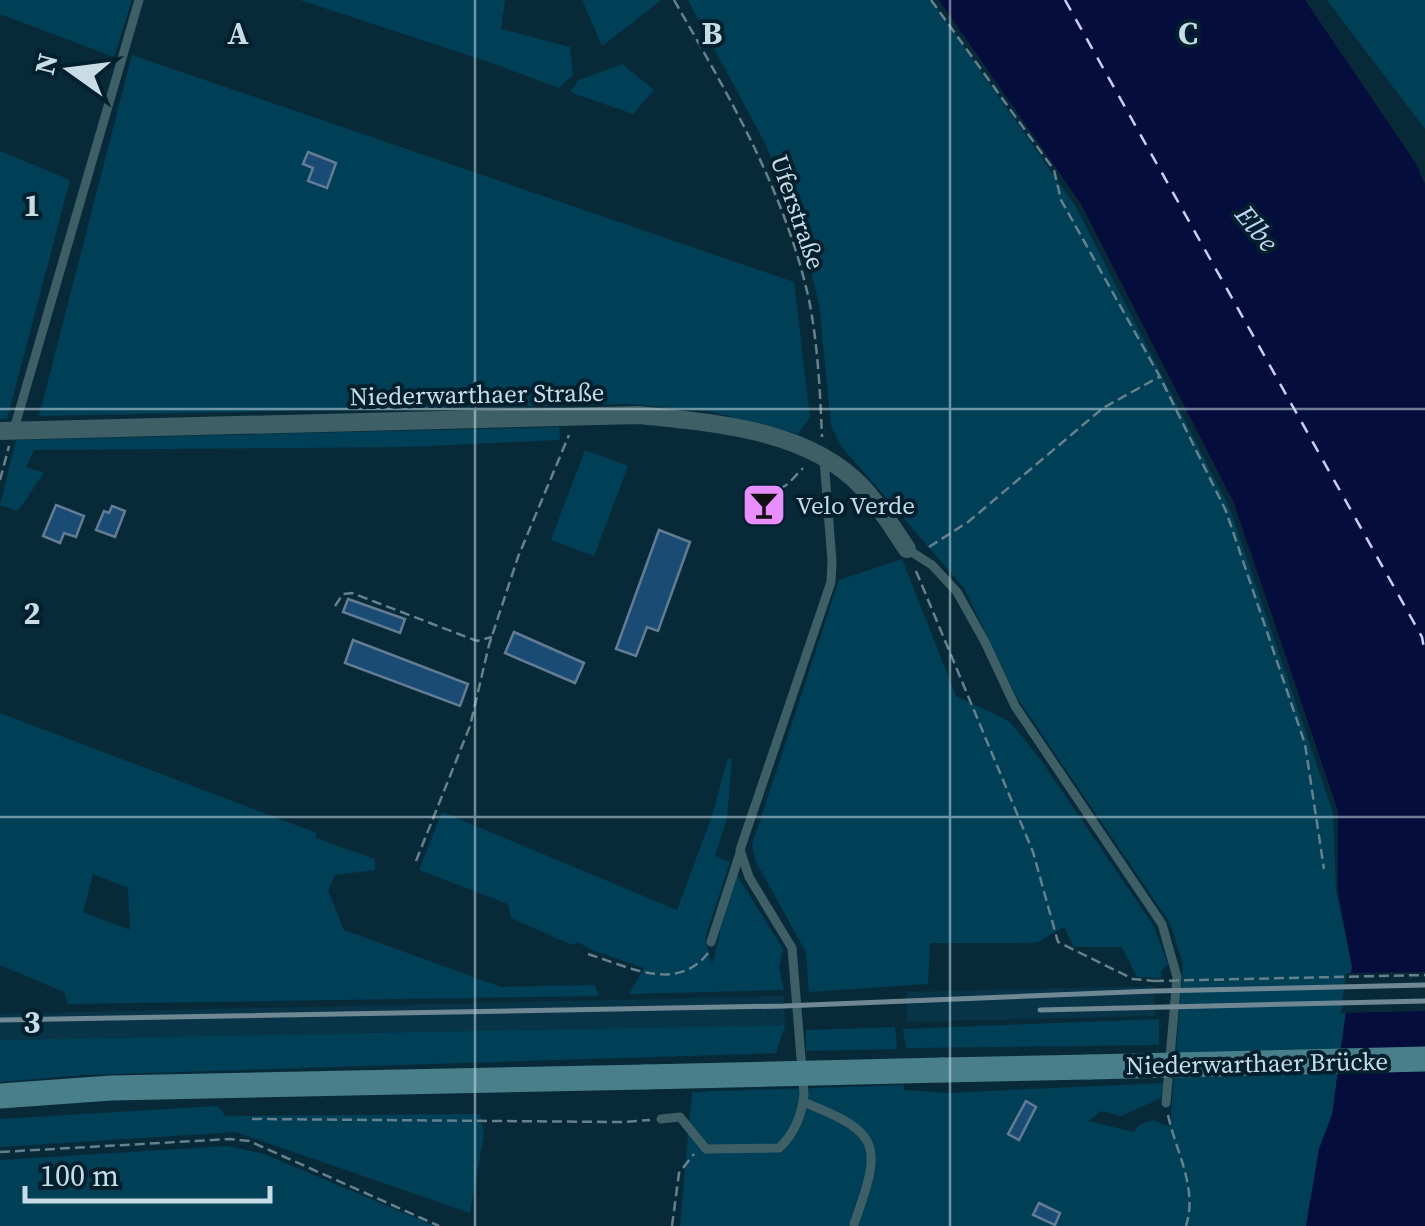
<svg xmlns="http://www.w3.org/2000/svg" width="1425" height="1226" viewBox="0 0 1425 1226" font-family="'Source Serif 4',serif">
<rect width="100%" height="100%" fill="#082a38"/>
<path fill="#073447" d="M1154,986L1155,1016L907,1022L906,992Z
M784,996L785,1025L0,1040V1014Z"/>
<path fill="#004057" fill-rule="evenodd" d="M0,0H132L114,57L0,14Z
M300,0H505L501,29L570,47L573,75L559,88L495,64Z
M582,0H660V1L602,46Z
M688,0H931L1076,207L1230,509L1333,813L1336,891L1352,967L1332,1115L1319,1149L1306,1226H680L692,1092L904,1085V1090L948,1093L1164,1083L1161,1098L1121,1116L1101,1111L1088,1121L1134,1132L1139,1125L1153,1120L1170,1127L1183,964L1170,923L1016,696L964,588L841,446L831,425L819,304L803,238L766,145Z
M1327,0H1425V129Z
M132,55L794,282L810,417L798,434L713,412L628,404L39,416Z
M622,64L654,90L633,114L570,92L579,80Z
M0,151L70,180L7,419H0Z
M559,427L560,440L403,447L34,450L26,467L44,473L18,511L0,505L16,440Z
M585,450L628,466L594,556L551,540Z
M902,559L956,696L1009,721L1041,760L1153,925L1168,964L1161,971V978L1137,977L1122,947H1074L1064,927L1036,943H930L928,984L809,992L806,952L755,860L752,845L839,580Z
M0,713L317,833L315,838L375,859V870L335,875L328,891L344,930L501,987L595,985L599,996L68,1004L64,992L0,965ZM93,874L128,888L130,930L83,912Z
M728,758L732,759L727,818L715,856L730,862L705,938L712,965L732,882L737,875L783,949L779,968L784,990L629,994L644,968L592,950L578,942L572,945L511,918L508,904L419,870L442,812L677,910L712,816Z
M1159,1019V1045L906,1048L903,1029Z
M785,1025L776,1053L83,1075L0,1082V1040Z
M895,1027L897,1049L806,1051V1030Z
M218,1106L225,1116L480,1114L484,1134L470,1213L236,1132L0,1147V1119Z
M228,1146L264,1154L435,1226H0V1160Z"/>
<path fill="#040d3b" d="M939,0H1305L1415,162L1425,184V1226H1306L1319,1149L1332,1115L1352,967L1338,891V811L1234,503L1081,204Z"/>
<path fill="#082a38" d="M1425,972V1011L1341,1013L1346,973Z"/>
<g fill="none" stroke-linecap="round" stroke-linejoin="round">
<path stroke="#c4d2f2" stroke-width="2.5" stroke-dasharray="12 10" stroke-linecap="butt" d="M1065,0L1422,637L1425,654"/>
</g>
<path fill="#1a4b75" stroke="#637b93" stroke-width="2.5" d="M308,152L336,163L327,188L308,181L313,168L303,164Z
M56,505L84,516L76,537L64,533L60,543L43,536Z
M112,506L125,511L115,537L96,530L104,511L109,513Z
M659,530L690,542L658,631L647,627L636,656L616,649Z
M348,599L405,619L400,633L343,612Z
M514,632L584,663L575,683L505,653Z
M353,640L468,684L460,706L345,663Z
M1026,1101L1036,1107L1019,1140L1008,1134Z
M1039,1203L1060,1213L1055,1225L1033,1215Z"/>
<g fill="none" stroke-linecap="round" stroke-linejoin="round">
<path stroke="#66808c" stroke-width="2.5" stroke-dasharray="10 5" stroke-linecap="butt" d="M674,0C729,96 785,191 809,300C818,345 820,391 822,437
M931,0L1054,170L1061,200L1160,377L1226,511L1305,744L1324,869
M0,480L9,446
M766,497L788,484L803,468
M929,547L968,522L1103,408L1159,377
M916,571L1033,852L1058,942L1133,979L1154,981
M335,606L343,594L352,593L477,641L492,637
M416,861L470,726L489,645L518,557L569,435
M588,954C629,967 677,993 708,953
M1168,1115C1176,1152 1198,1188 1186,1226
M252,1119L622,1122L650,1120
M0,1152L230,1139L249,1141L439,1226
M672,1226L679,1173L694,1154"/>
<path stroke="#3e5f66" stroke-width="9" d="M14,429L139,0
M907,549L932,565L957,592L985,642L1015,706L1162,924L1177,977L1166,1103
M711,942L740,853
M803,1102C883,1133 882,1146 854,1224
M661,1119L680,1117L706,1149L779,1148C795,1133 802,1116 804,1094L792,948L749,877L740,850L831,582L832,561L824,460"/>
<path stroke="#3e5f66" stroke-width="18" d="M0,431L639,415C713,423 808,429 862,487C879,505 893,528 907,549"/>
<path stroke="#497f8a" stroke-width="25" d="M943,1070L1089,1067
M0,1096L111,1088L646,1077"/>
<path stroke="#6f8894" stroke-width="5" d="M1040,1010L1425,1001
M0,1020L784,1006L1154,991L1425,985"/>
<path stroke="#66808c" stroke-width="2.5" stroke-dasharray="10 5" stroke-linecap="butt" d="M1154,981L1425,975"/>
<path stroke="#497f8a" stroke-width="25" d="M1089,1067L1425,1059
M646,1077L943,1070"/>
</g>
<path fill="none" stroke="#c9dbe5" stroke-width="2.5" stroke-opacity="0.55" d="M475,0V1226M950,0V1226M0,409H1425M0,817H1425"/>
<defs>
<symbol id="bar-square" viewBox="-11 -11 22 22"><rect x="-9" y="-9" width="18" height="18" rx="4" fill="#ea8dfd" stroke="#00202e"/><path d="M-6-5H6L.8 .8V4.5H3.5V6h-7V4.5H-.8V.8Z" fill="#111"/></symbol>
</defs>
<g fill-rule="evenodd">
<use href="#bar-square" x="739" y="480" width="50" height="50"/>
</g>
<g text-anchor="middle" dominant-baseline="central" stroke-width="8" stroke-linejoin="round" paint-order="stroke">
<g font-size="25" fill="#c9dbe5" stroke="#00202e">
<text transform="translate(798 212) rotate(71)">Uferstraße</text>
<text transform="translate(477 394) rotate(-1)">Niederwarthaer Straße</text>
<text transform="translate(1257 1063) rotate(-1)">Niederwarthaer Brücke</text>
</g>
<g font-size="25" fill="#c9dbe5" stroke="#00202e" text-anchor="start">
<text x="796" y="505">Velo Verde</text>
</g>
<g font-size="28" font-style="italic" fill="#c4d2f2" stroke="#00202e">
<text transform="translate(1257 228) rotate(51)">Elbe</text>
</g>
</g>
<g font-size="32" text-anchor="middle" font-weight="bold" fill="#c9dbe5" stroke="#00202e" stroke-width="8" stroke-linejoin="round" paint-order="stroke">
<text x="238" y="44">A</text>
<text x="712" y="44">B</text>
<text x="1188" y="44">C</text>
<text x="32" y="216">1</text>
<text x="32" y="624">2</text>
<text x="32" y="1033">3</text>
</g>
<g transform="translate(70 70) rotate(284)" stroke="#00202e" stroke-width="8" paint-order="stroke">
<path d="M0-8L18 38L0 25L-18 38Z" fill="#c9dbe5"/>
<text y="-15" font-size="28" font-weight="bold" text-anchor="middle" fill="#c9dbe5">N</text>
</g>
<path d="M25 1186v15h245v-15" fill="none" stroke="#c9dbe5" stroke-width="5"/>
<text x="40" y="1186" font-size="30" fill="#c9dbe5" stroke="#00202e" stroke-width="8" paint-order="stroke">100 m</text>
</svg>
